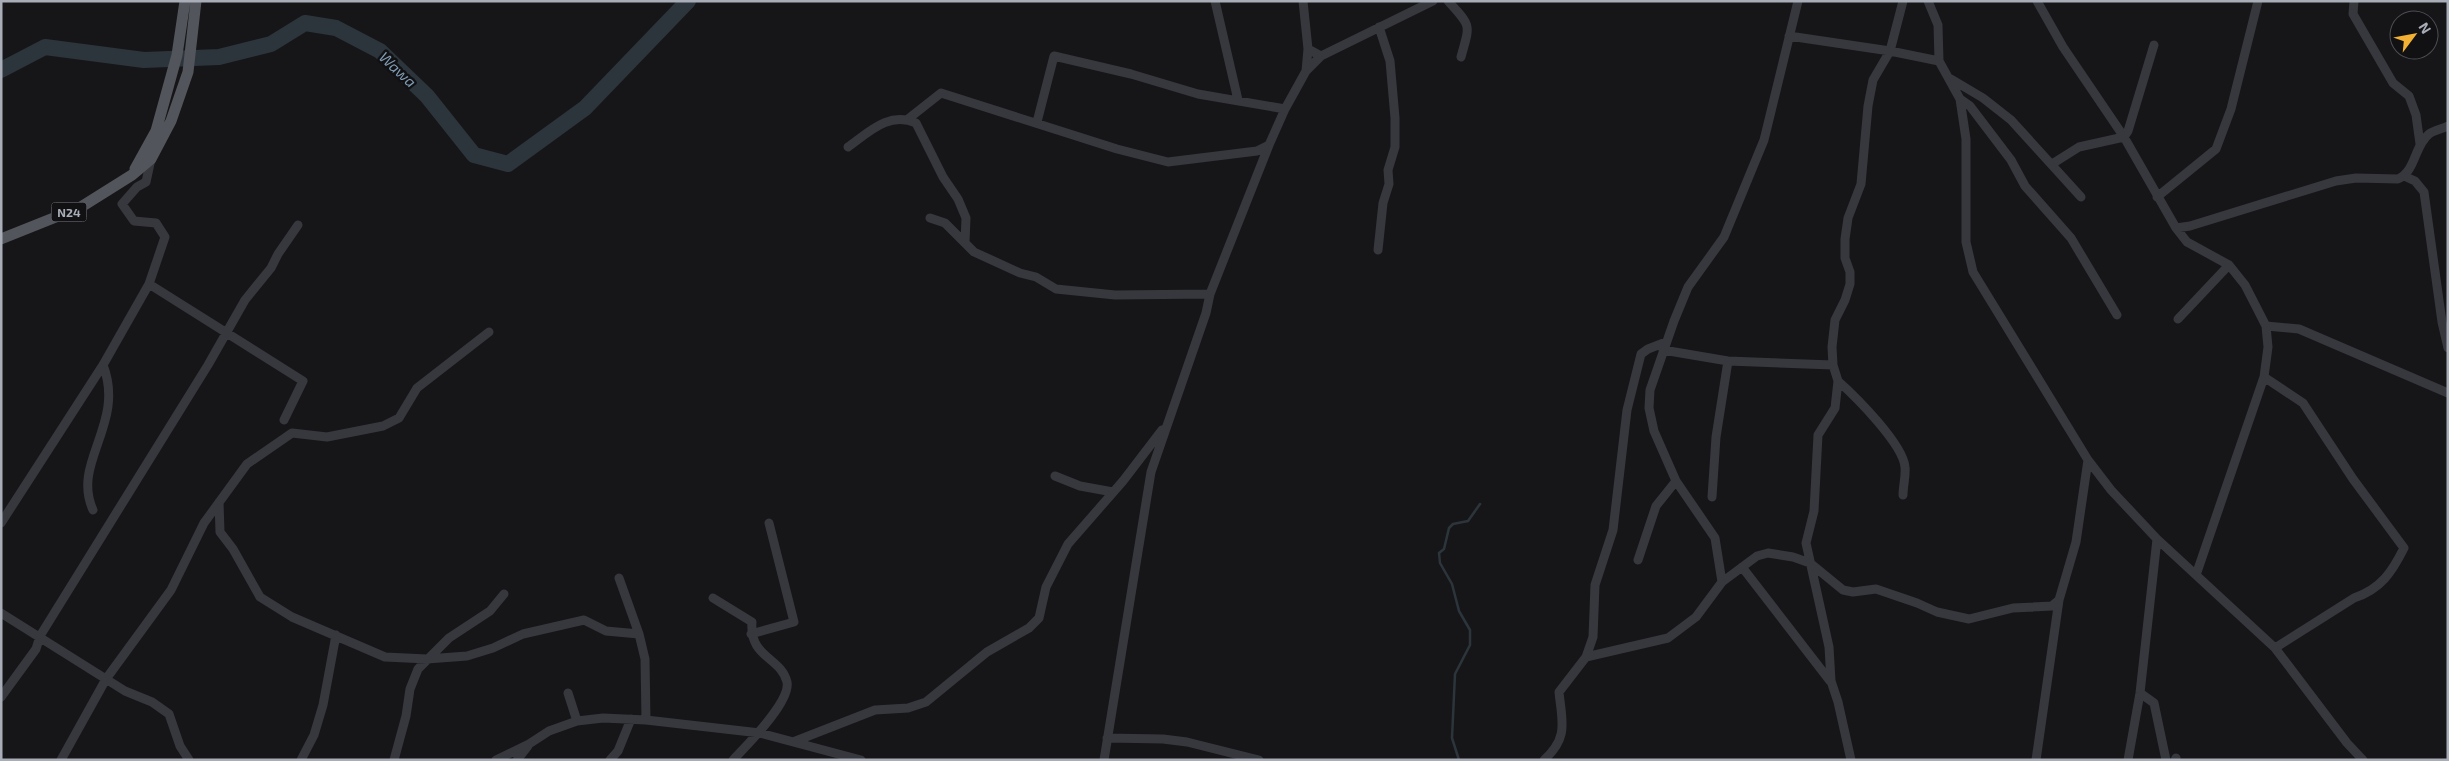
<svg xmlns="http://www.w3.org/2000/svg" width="2449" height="761" viewBox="0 0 2449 761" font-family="'Exo 2',sans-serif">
<rect width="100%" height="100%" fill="#161618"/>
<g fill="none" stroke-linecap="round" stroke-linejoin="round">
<path stroke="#2c353c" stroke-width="2.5" d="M1459,760L1452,738L1455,674L1470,645V630L1459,611L1452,584L1440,563L1439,553L1444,549L1449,528L1453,524L1468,521L1480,504"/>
<path stroke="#2c353c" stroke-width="16" d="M1,70L45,47L144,60L219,57L271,44L305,23L336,28L380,51L427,96L474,155L508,164L585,108L688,1"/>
<path stroke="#37383d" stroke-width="9" d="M1215,1L1238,100
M1448,1C1472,27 1470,24 1461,57
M1928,1L1938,25L1939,61L1960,99L1966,139V242L1973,272L2088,460L2111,490L2157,539L2275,648L2347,743L2363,760
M2037,1L2063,47L2124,137L2176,228L2190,226L2336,181L2356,178L2398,179C2416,171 2414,146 2429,134C2434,130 2442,129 2448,126
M2354,1L2353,14L2393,83L2409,96L2416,115L2420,144
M1789,36L1890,51L1939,61
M1308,49L1321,56L1433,1
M1306,71L1321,56
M1951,79L1983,98L2011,120L2081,197
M1960,99L1970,106L2011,160L2025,186L2071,238L2117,315
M908,119L941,93L1117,149L1168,162L1257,151L1269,145
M1037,122L1054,56L1131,74L1198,94L1285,109
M848,147C869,132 889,111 916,123L943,177L958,199L966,218L965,242
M2052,164L2079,147L2124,137L2128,131L2154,45
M2404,176L2415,181L2424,192L2442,322L2448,348
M2157,197L2216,149L2231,109L2258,1
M930,218L945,223L974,252L1020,273L1036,277L1056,289L1115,295L1210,294
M2176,228L2187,242L2229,265L2245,285L2266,326L2268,347L2264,377L2196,575
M1378,250L1383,203L1389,184L1388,170L1395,147V118L1390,61L1379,27
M149,284L303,381L284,420
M2178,319L2229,265
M2266,326L2299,329L2448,393
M1663,350L1728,361L1833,365
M2264,377L2303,403L2353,479L2404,548C2392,572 2381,589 2354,598L2275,648
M1838,381C1856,397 1903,444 1905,467C1906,476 1903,486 1903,495
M1055,476L1080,486L1113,492
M1712,497L1716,437L1728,361
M219,502L220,532L233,549L260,597L292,617L385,657L427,659L467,656L493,648L523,634L584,620L606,631L639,634
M93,510C71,462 126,424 103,365
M1,523L103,365L149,284L165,237L156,223L134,221L122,204L137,187L146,182L151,159
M1638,560L1656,506L1676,481
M1742,567L1830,681
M619,578L639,634L645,659L646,720
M1722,582L1715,538L1676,481L1654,431L1649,408L1650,390L1674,321L1688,287L1724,237L1764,140L1798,1
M713,598L752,622C749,658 781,657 787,682C791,702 746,746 733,760
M1,613L125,691L152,702L169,714L180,746L189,760
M751,634L794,622L769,523
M1586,657L1668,638L1696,617L1722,582L1757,556L1768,553L1793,557L1810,563L1843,590L1853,592L1876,589L1917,603L1937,612L1969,619L2013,608L2052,606L2059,600L2076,542L2088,460
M568,693L577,721
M2140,693L2154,703L2166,760
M1,697L36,649L40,636L208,365L245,300L271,268L278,254L298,225
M1107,738L1163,739L1187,742L1259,760
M793,742L875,710L908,708L926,702L987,652L1029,628L1039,618L1046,587L1068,544L1123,481L1162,430
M61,760L106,679L171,590L204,523L247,464L292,433L327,437L383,426L399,418L417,388L489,332
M301,760L314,735L323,705L336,635
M394,760L406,716L410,689L418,669L449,638L490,611L504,594
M496,760L529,744L549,731L577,721L603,718L646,720L760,733L861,760
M517,760L528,746
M610,760L618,751L631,719
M1104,760L1151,472L1206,313L1210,294L1269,145L1285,109L1306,71L1308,49L1303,1
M1544,760C1569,737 1562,722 1559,692L1586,657L1593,637L1595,585L1613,530L1627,410L1641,354L1648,349L1666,342
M1851,760L1838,702L1831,681L1829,647L1806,543L1814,511L1818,435L1835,408L1838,381L1833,365L1832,347L1835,320L1845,300L1850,284V272L1845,258V239L1848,218L1861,184L1868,106L1873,80L1890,51L1903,1
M2036,760L2059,600
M2128,760L2140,693L2157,539
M2175,760L2176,758"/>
<path stroke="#53555c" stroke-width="11" d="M135,169L156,131L177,55L185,1
M1,239L81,207L132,175L151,159L171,121L188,72L196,1"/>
</g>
<g text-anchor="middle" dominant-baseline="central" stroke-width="5" stroke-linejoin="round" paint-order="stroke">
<rect fill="#111113" stroke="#7b7e86" stroke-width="1" x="51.5" y="202.5" width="35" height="19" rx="4"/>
<g font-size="12" font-weight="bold" fill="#a8adb8">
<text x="69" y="212">N24</text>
</g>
<g font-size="15" font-style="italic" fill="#7f9bb3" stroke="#111113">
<text transform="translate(398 69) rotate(43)">Wawa</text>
</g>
</g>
<rect width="2449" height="761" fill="none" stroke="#a8adb8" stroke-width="5"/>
<g transform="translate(2414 35) rotate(58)"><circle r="24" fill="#111113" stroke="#4d4f55"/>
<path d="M0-4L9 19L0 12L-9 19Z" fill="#f2b134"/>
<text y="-8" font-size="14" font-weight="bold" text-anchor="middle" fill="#a8adb8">N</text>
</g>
</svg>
